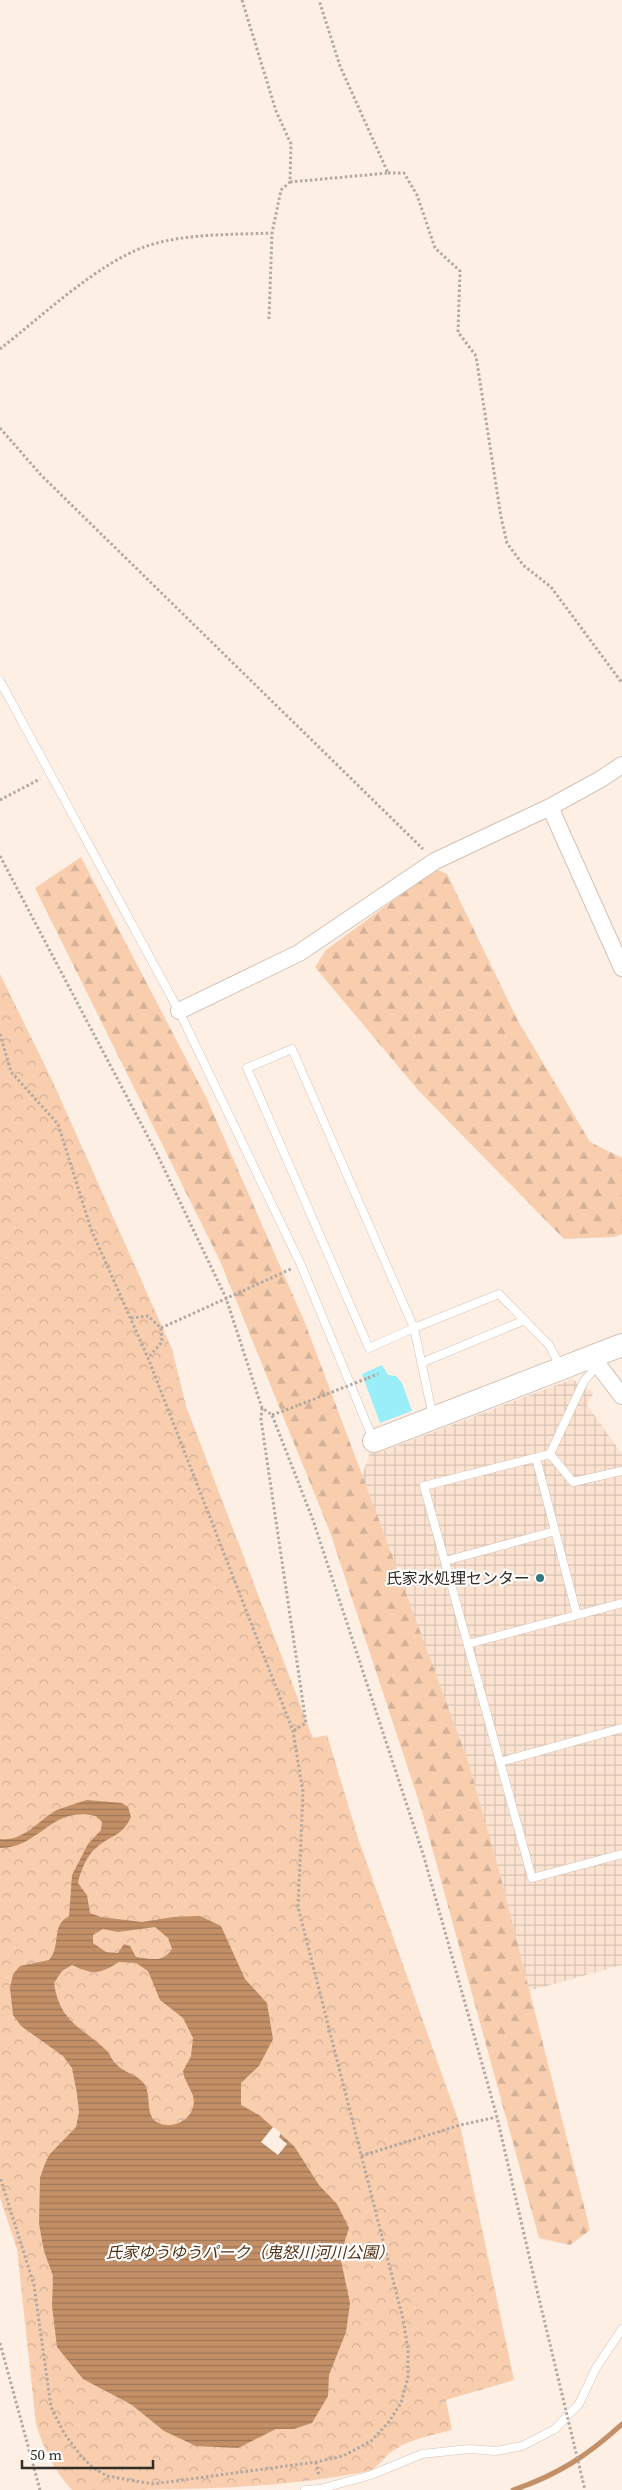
<svg xmlns="http://www.w3.org/2000/svg" width="622" height="2490" viewBox="0 0 622 2490" font-family="'Source Serif 4','Noto Sans JP',serif">
<defs>
<pattern id="industrial-grid" width="8" height="8" patternUnits="userSpaceOnUse" patternTransform="scale(1.25)"><rect width="8" height="8" fill="#fce3d1"/><path d="M0 4h8M4 0v8" fill="none" stroke="#d8c3b3"/></pattern>
<pattern id="forest-firs" width="22" height="20" patternUnits="userSpaceOnUse" patternTransform="scale(1.25)"><rect width="22" height="20" fill="#f8ceaf"/><path d="M5 1l3.5 6h-7zM16 11l3.5 6h-7z" fill="#d5b197"/></pattern>
<pattern id="park-crowns" width="20" height="18" patternUnits="userSpaceOnUse" patternTransform="scale(1.25)"><rect width="20" height="18" fill="#f8ceaf"/><path d="M2 6a3 3 0 1 1 6 0M12 15a3 3 0 1 1 6 0" fill="none" stroke="#d5b197"/></pattern>
<pattern id="water-rules" width="6" height="5" patternUnits="userSpaceOnUse" patternTransform="scale(1.25)"><rect width="6" height="5" fill="#c38f67"/><path d="M0 2.5h6" fill="none" stroke="#9f7555"/></pattern>
</defs>
<rect width="100%" height="100%" fill="#fdefe4"/>
<path fill="url(#industrial-grid)" d="M572,1379L594,1392L587,1405L622,1454V1965L529,1991L499,1870L468,1761L362,1476L370,1452H381Z"/>
<path fill="url(#forest-firs)" d="M81,857L207,1099L305,1323L376,1512L468,1761L499,1870L590,2230L570,2245L539,2238L422,1811L330,1532L221,1263L35,888Z
M436,869L447,874L517,1019L590,1142L622,1158V1234L614,1237L564,1239L418,1090L315,967L326,950Z"/>
<path fill="url(#park-crowns)" d="M0,974L52,1080L172,1349L186,1406L313,1738L327,1735L359,1841L460,2125L514,2380L446,2400L452,2430C432,2435 411,2439 394,2450C385,2455 378,2469 368,2471C279,2490 165,2490 72,2490C54,2470 44,2450 36,2424L17,2249L0,2198Z"/>
<path fill="url(#water-rules)" fill-rule="evenodd" d="M87,1800L122,1803L128,1807L131,1817C122,1837 110,1835 96,1848C87,1855 80,1872 78,1883L87,1895L90,1913L101,1917L142,1922L173,1917L200,1916L221,1926L245,1979L267,2003L273,2039L259,2066L241,2083V2105L259,2115L294,2146L319,2185L337,2204L349,2228L340,2256L350,2303L346,2332L329,2375L328,2396L312,2423L294,2429H276L238,2448L196,2446L164,2431L132,2405L83,2379L57,2347L52,2306L53,2276L44,2251L39,2224L40,2178L44,2166L49,2155L76,2127L79,2112L77,2094L72,2068L63,2056L21,2026L13,2015L10,1988L13,1974L20,1966L49,1960C62,1945 50,1926 69,1916L72,1875L88,1844L101,1830L102,1822L96,1816C51,1805 40,1848 0,1848V1839C24,1842 38,1820 57,1810C67,1806 77,1803 87,1800ZM155,1927L168,1938L172,1949C163,1963 151,1959 136,1957L130,1946L124,1944L118,1953L106,1952L93,1943V1935L103,1929L118,1932ZM119,1962L136,1963L148,1971L160,2000L183,2018L193,2038L191,2056L183,2071C184,2080 190,2087 193,2096C197,2111 185,2124 170,2125C164,2125 158,2124 153,2119C146,2109 151,2096 145,2085C138,2074 123,2073 115,2063C111,2059 110,2054 106,2050C81,2026 60,2023 54,1983L62,1971L72,1965C92,1975 101,1974 119,1962Z"/>
<path fill="#fdefe4" d="M273,2127L281,2133L279,2137L287,2144L278,2155L261,2142Z"/>
<g fill="none" stroke-linecap="round" stroke-linejoin="round">
<path stroke="#c38f67" stroke-width="5" d="M513,2490C558,2475 588,2455 622,2424"/>
</g>
<path fill="#99eef8" d="M382,1365L388,1375L396,1376L402,1383L412,1411L380,1423L362,1374Z"/>
<g fill="none" stroke-linecap="round" stroke-linejoin="round">
<defs>
<path id="lane" d="M0,681L179,1011L301,1265L373,1439
M421,1363L525,1320
M597,1366L584,1381L550,1454L424,1486L532,1878L622,1854
M433,1417L414,1328L369,1348L247,1068L292,1049L414,1328L499,1294L549,1345L561,1368
M550,1454L573,1482L622,1471
M536,1458L577,1615
M445,1561L555,1531
M468,1644L622,1603
M500,1762L622,1728
M305,2490L320,2489L371,2475L422,2454L469,2449L496,2451L522,2446L555,2429L579,2404L596,2368L622,2329"/>
<path id="street" d="M622,765L601,779L550,807L622,968
M179,1011L299,953L435,861L550,807
M592,1357L622,1396"/>
<path id="secondary" d="M374,1441L622,1345"/>
</defs>
<use href="#lane" stroke="#d3c2b5" stroke-width="9"/>
<use href="#street" stroke="#d3c2b5" stroke-width="18"/>
<use href="#secondary" stroke="#d3c2b5" stroke-width="24"/>
<path stroke="#b4a9a0" stroke-width="3" stroke-dasharray="2.5 2.5" stroke-linecap="butt" d="M242,0L276,111L291,144L290,182L281,190L272,233L269,319
M388,173H404L417,195L435,248L460,271L458,332L476,356L501,517L507,543L523,565L551,587L622,683
M290,182L388,173L340,66L319,0
M0,349C41,317 99,262 147,246C186,233 231,235 272,233
M0,428L41,475L423,849
M0,800L40,779
M0,856L157,1154L226,1298L262,1408L272,1415L313,1520L424,1857L497,2117L536,2286
M0,1034L11,1072L58,1124L91,1229L148,1358L293,1731L303,1792L298,1907L403,2319L408,2350V2377L401,2403L388,2423L371,2441L343,2456L316,2462L153,2484L107,2476L92,2467L81,2456L64,2433L51,2407L34,2285L0,2177
M131,1318L148,1316L161,1328L162,1342L148,1358
M161,1328L291,1269
M368,1378L378,1374
M262,1408L261,1420L306,1723L293,1731
M272,1415L299,1405
M361,2156L460,2125L497,2117
M0,2343L40,2490
M316,2462L319,2477"/>
<use href="#lane" stroke="#fff" stroke-width="8"/>
<use href="#street" stroke="#fff" stroke-width="16"/>
<use href="#secondary" stroke="#fff" stroke-width="22"/>
<path stroke="#b4a9a0" stroke-width="3" stroke-dasharray="2.5 2.5" stroke-linecap="butt" d="M299,1405L368,1378
M536,2286L585,2490"/>
</g>
<circle fill="#317982" stroke="#fff" stroke-width="2" cx="540" cy="1578" r="5"/>
<g text-anchor="middle" dominant-baseline="central" stroke-width="4.5" stroke-linejoin="round" paint-order="stroke">
<g font-size="16" fill="#332d28" stroke="#fff" text-anchor="end">
<text x="530" y="1578">氏家水処理センター</text>
</g>
<g font-size="16" font-style="italic" fill="#553213" stroke="#fff">
<text x="250" y="2252">氏家ゆうゆうパーク（鬼怒川河川公園）</text>
</g>
</g>
<path d="M22 2460v8h131v-8" fill="none" stroke="#332d28" stroke-width="2.5"/>
<text x="30" y="2460" font-size="15" fill="#332d28" stroke="#ffffff" stroke-width="4" paint-order="stroke">50 m</text>
</svg>
